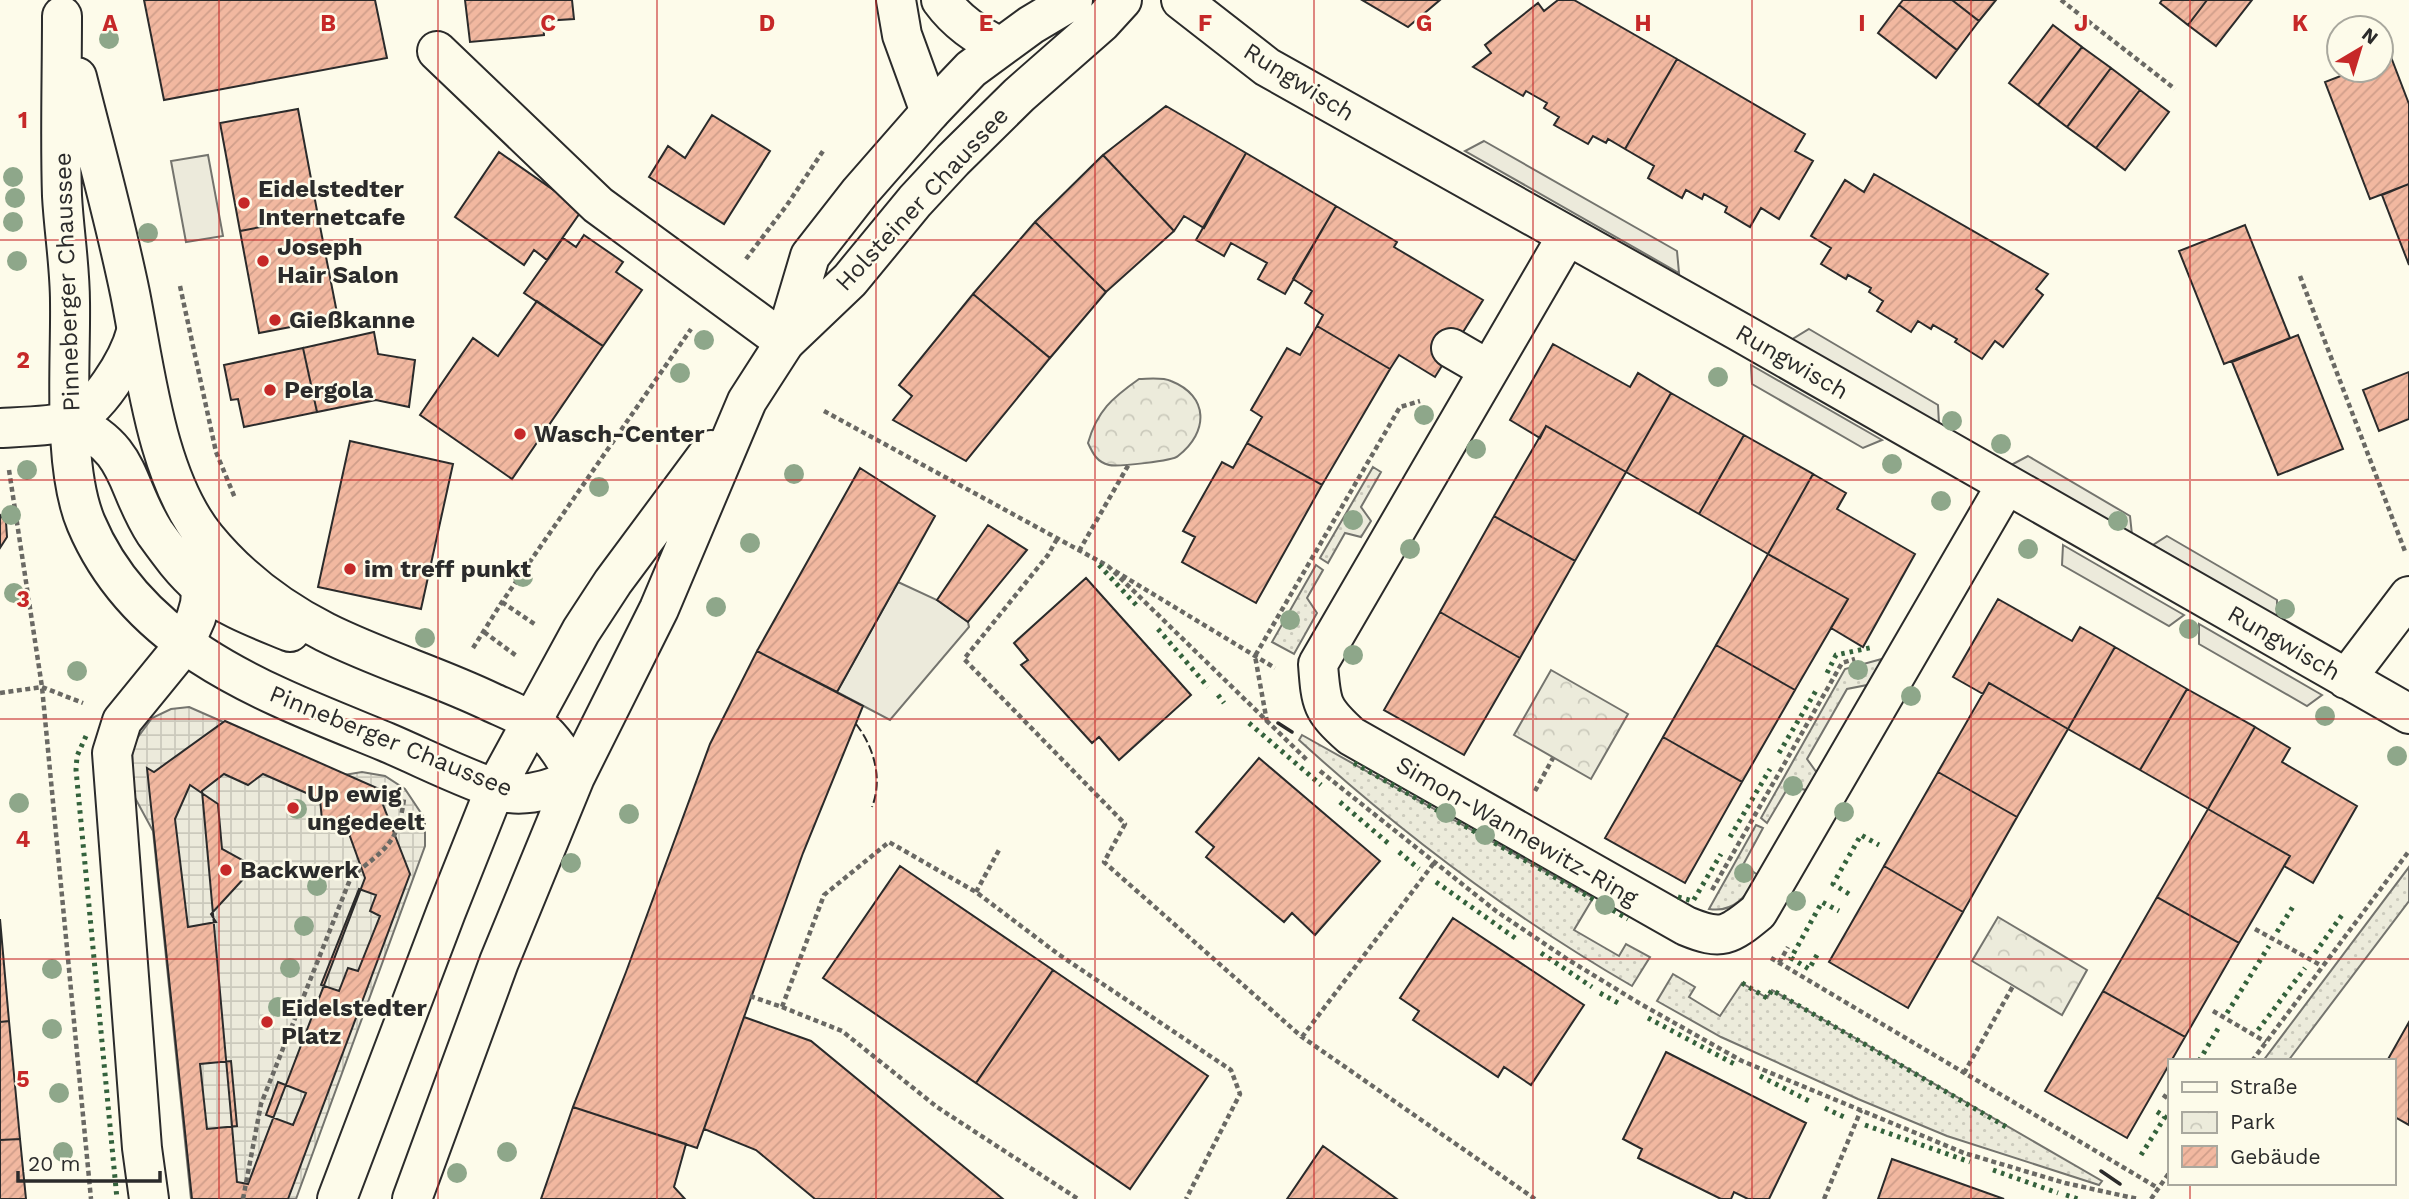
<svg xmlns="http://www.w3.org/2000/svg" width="2409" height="1199" viewBox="0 0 2409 1199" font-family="'Work Sans',sans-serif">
<defs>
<pattern id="grass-dots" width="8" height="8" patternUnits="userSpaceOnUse" patternTransform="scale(1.75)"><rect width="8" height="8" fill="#ecebdb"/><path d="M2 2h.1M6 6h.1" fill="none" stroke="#cbcabc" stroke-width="1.8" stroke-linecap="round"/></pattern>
<pattern id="park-crowns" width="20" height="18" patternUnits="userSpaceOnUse" patternTransform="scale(1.75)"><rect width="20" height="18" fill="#ecebdb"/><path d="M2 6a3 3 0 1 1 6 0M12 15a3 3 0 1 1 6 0" fill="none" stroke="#cbcabc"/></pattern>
<pattern id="plaza-grid" width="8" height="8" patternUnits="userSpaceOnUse" patternTransform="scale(1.75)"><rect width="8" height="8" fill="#eceadb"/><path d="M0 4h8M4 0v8" fill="none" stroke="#cbc9bc"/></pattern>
<pattern id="building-hatch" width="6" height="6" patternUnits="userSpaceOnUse" patternTransform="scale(1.75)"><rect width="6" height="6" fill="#f2b8a0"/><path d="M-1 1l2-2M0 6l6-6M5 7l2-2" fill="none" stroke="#d09e8a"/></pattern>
</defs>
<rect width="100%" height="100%" fill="#fdfbea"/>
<path fill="url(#grass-dots)" stroke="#74746e" stroke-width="2" d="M1373,467L1381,472L1361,507L1371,521L1361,537L1345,533L1328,563L1320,558Z
M1316,565L1323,570L1307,598L1317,613L1294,654L1272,642Z
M1889,657L1872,684L1847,689L1807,759L1817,773L1806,790L1789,786L1767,823L1761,818L1845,669Z
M1302,735L1593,898L1574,930L1619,956L1626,944L1650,957L1632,986C1513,917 1401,833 1299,740Z
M1756,825L1763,828L1743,865L1758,875C1747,896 1734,913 1709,909Z
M2409,867V901L2288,1061H2263Z
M1673,974L1695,987L1689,997L1720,1016L1742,983L1767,998L1772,990L2102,1181L2099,1185L1947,1136L1858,1099L1721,1037L1657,1001Z"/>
<path fill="url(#park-crowns)" stroke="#74746e" stroke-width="2" d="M1139,379C1148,379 1162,377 1171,381C1209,396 1209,432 1178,456C1173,461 1117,467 1109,465C1097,462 1093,454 1088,443C1097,411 1112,398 1139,379Z
M1551,670L1628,714L1591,779L1514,735Z
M1998,917L2087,970L2062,1015L1972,961Z"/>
<path fill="#eceadb" stroke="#74746e" stroke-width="2" d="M1484,141L1677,251L1679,273L1465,151Z
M208,155L223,236L186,242L171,161Z
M1809,329L1938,405L1939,424L1791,340Z
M1751,365L1882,440L1863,448L1752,384Z
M2028,456L2130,516L2132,535L2011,465Z
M2167,536L2277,600V617L2153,545Z
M2063,545L2184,615L2169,626L2062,565Z
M898,582L937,600L968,622L969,627L890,720L837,692Z
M2199,625V624L2322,695L2307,706L2199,644Z"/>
<path fill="url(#plaza-grid)" stroke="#74746e" stroke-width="2" d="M189,707L344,775L362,772L385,776L405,789L425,819V846L296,1199H191L153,831L134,796L130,748L152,718L171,709Z"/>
<path fill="url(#building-hatch)" stroke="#2b2b2b" stroke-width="2" fill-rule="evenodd" d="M144,0H375L387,58L164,100Z
M465,0H572L574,19L543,21L544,35L470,42Z
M1362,0H1440L1408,27Z
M1558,0H1574L1677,59L1625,149L1608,139L1606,143L1593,136L1588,144L1554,125L1559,117L1544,108L1547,103L1526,91L1523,96L1473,67L1491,53L1485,45L1538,3L1544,11Z
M1903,0H1952L1979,21L1957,50L1899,5Z
M1952,0H1996L1979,21Z
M2162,0H2207L2188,25L2160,3Z
M2207,0H2252L2216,46L2188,25Z
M1899,5L1957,50L1936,78L1878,33Z
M2053,25L2082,47L2038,105L2009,83Z
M2082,47L2111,68L2067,127L2038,105Z
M2391,57L2409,104V184L2370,199L2325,82L2356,70H2381V60Z
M1677,59L1805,134L1795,151L1813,161L1779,219L1761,208L1750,227L1725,212L1727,207L1704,194L1702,199L1686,190L1682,198L1648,178L1654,166L1625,149Z
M2111,68L2140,90L2096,148L2067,127Z
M2140,90L2169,112L2125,170L2096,148Z
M1166,106L1246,153L1204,228L1184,216L1174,231L1103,155Z
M298,109L318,216L240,231L220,123Z
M712,115L770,151L724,224L649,177L668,146L685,158Z
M499,152L582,210L547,260L534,250L524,265L455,217Z
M1246,153L1336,206L1285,294L1258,279L1267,263L1231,243L1224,256L1196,240Z
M1103,155L1174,231L1106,292L1035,222Z
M1874,174L2048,274L2036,289L2043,295L2003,347L1995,341L1982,359L1955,342L1957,339L1933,325L1931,329L1918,321L1911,332L1877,311L1883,301L1869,292L1871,288L1848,275L1846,279L1821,264L1831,248L1811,236L1845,180L1864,192Z
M2409,184V265L2382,195Z
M1336,206L1397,242L1394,247L1483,300L1435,377L1399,355L1390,369L1317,326L1323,315L1305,303L1312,291L1293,279Z
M318,216L338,318L259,333L240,231Z
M1035,222L1106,292L1050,358L973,294Z
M2245,225L2290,338L2224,364L2179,251Z
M584,235L623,262L616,272L642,290L603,346L524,293L563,238L576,247Z
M973,294L1050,358L966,461L893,420L912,396L899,385Z
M537,301L603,346L512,479L420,415L473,338L498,356Z
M1317,326L1390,369L1322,485L1247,443L1262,417L1251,410L1287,348L1300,355Z
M374,332L378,354L415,360L409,407L376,400L317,412L303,348Z
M2298,335L2343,449L2278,475L2232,362Z
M1553,344L1630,387L1638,373L1671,393L1626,472L1546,426L1540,438L1510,420Z
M303,348L317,412L244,427L238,399L231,400L224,365Z
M2409,372V419L2379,431L2363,390Z
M1671,393L1744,435L1699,514L1626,472Z
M1546,426L1626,472L1575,561L1494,516Z
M1744,435L1813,474L1768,554L1699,514Z
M350,441L453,464L421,609L318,587Z
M1247,443L1322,485L1256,603L1182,562L1195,537L1183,531L1222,462L1233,468Z
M860,468L935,516L837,692L757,651Z
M1813,474L1846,493L1837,509L1915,554L1863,647L1831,628L1848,599L1768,554Z
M0,515L6,522L7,537L0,548Z
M1494,516L1575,561L1520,658L1440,612Z
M988,525L1027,550L968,622L937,600Z
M1768,554L1848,599L1795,690L1716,645Z
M1086,578L1191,695L1119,760L1099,737L1092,743L1021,665L1028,660L1014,643Z
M1998,599L2072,641L2080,627L2115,647L2068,729L1989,683L1983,694L1953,677Z
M1440,612L1520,658L1464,755L1384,710Z
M1716,645L1795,690L1742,782L1663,737Z
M2115,647L2187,689L2140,770L2068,729Z
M757,651L863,706L803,853L697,1148L573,1107L626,972L710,744Z
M1989,683L2068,729L2017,817L1938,772Z
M2187,689L2255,727L2208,809L2140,770Z
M225,721L386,792L380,797L410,874L288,1199H192L147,768L154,772ZM224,774L248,785L263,774L320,799L322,820L348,831L365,878L248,1184L237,1182L202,791Z
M2255,727L2290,748L2282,762L2357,806L2313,883L2284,866L2290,856L2208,809Z
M1663,737L1742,782L1685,883L1605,838Z
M1259,758L1380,861L1315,935L1292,913L1284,922L1206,857L1214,847L1196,832Z
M1938,772L2017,817L1963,912L1884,866Z
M190,785L218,804L222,849L246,862V876L211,914L216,922L188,927L175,819Z
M2208,809L2290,856L2239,943L2157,897Z
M900,866L1053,970L976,1083L823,978Z
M1884,866L1963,912L1908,1008L1829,962Z
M359,889L376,895L370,911L380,916L358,971L348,968L339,991L321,985Z
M2157,897L2239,943L2185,1037L2103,991Z
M1453,918L1584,1005L1531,1085L1504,1067L1498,1077L1413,1020L1419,1011L1400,998Z
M0,919L9,1021L0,1022Z
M1053,970L1208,1076L1130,1189L976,1083Z
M2103,991L2185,1037L2127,1138L2045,1091Z
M744,1017L811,1041L1003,1199H815L756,1150L704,1129Z
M9,1021L20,1139L0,1140V1022Z
M2409,1022V1125L2393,1116V1061H2387Z
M1666,1052L1806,1123L1769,1199H1748L1734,1192L1731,1199H1721L1638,1158L1642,1149L1623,1139Z
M231,1061L237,1126L207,1129L200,1064Z
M278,1082L306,1093L293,1125L266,1115Z
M573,1107L686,1144L674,1187L685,1199H541Z
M20,1139L26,1199H0V1140Z
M1323,1146L1397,1199H1287Z
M1892,1159L2004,1199H1878Z"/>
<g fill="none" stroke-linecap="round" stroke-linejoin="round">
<defs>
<path id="minor" d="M896,0L902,35L930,112
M941,0C957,22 977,35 1000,47
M1181,0L1267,67L1740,332L2409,714
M437,51L598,205L785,342
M1567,236L1318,664C1321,704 1321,709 1351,736L1686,926C1722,941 1729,936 1758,912L2006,485
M1451,348L1489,370
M0,428C16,427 57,426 70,421C98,411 129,359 136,332
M2346,679L2409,596
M149,1199L142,1148L112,753L122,721L184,645L196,618L200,604L204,558"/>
<path id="major" d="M62,16C62,76 60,137 62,196C64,232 70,267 70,302C71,365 62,466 86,523C139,649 269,694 386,742C426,759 466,780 508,793C533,796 554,789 575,777
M77,77C95,149 115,220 130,293C145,368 156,477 206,538C238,577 280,609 325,632C379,659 437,676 491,702C504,708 520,714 533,723C552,736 565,757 575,777
M785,340L810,256L860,192L930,112L971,69L1031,25L1073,0
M71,421C134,451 123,483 155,533C168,551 183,572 200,586C225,607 261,620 290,632
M337,1199L446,912L495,789L581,631L613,582L711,450
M412,1199L499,962L575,777L659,609L747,401L785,342L850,280L915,201L953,160L1019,95L1101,23L1122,0"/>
</defs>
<use href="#minor" stroke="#2b2b2b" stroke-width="42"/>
<use href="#major" stroke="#2b2b2b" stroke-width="42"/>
<path stroke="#6a6964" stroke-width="4.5" stroke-dasharray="5 3.5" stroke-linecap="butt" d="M2061,0L2175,89
M746,259L787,205L823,151
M2300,276L2406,554
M180,286L216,452L235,498
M824,411L1108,566
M9,470L42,687L91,1199
M1057,539L1048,555L964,659L1125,824L1104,862L1302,1037L1535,1199
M1079,551L1129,464
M1108,566L1308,761
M1115,571L1275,668
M502,602L536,625
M484,632L518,657
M473,648L502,602L691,329
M0,693L42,687L83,703
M1267,722L1255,656L1400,407L1420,401
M1320,771L1496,911L1567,959L1639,1003L1742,1061L1964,1153L2065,1183L2138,1199
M1535,791L1553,758
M1712,890L1842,663L1855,659
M976,892L999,850
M2255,929L2322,966
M1771,958L2158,1188
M1779,963L1788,947
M750,996L782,1007L824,895L889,842L976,892L1058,954L1231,1070L1240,1094L1186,1199
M782,1007L842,1031L937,1107L1078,1199
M2213,1011L2266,1042
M1302,1037L1434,863
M2252,1061L2409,851
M1964,1073L2013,986
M2163,1095L2169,1099
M243,1199L261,1104L351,877C385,849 398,844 404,799
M1824,1199L1861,1110
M2151,1199L2169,1173"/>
<use href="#minor" stroke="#fdfbea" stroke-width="38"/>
<use href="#major" stroke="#fdfbea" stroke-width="38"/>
<path stroke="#34623c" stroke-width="5" stroke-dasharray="3.5 5" stroke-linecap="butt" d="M1099,565L1139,608
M1158,629L1208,687
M1827,673L1836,655L1874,647
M1218,695L1224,703
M1249,723L1321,785
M86,736L77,756L76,770L117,1199
M1779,753L1817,689
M1354,763L1628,919
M1340,802L1389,844
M1730,837L1770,769
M1399,852L1419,869
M1436,882L1518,940
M1849,894L1833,884L1861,835L1879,845
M1678,897L1693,901L1721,854
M2277,932L2294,905
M1541,953L1592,987
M2315,953L2342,915
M1817,955L1809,969L1791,958L1822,902L1839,911
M1742,983L1767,998L1772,990L2008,1128
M1600,993L1620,1004
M2227,1013L2269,946
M1648,1018L1738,1066
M2258,1030L2305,968
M2199,1061L2219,1027
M1760,1076L1813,1103
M1825,1108L1848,1119
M1865,1125L1970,1162
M2141,1155L2165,1117L2156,1111
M1993,1170L2058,1193
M2066,1195L2078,1199"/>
<path stroke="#2b2b2b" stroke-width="2" stroke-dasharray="9 3.5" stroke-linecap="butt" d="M856,724C874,747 883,779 872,807"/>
<path stroke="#2b2b2b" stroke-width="3.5" d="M1278,723L1292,732
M2101,1171L2120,1184"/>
</g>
<g fill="#8ea78a">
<circle cx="109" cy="39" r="10"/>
<circle cx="13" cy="177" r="10"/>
<circle cx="15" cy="198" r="10"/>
<circle cx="13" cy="222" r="10"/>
<circle cx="148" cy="233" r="10"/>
<circle cx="17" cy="261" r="10"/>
<circle cx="704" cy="340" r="10"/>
<circle cx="680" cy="373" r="10"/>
<circle cx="1718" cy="377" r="10"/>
<circle cx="1424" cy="415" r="10"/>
<circle cx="1952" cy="421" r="10"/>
<circle cx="2001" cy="444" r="10"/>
<circle cx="1476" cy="449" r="10"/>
<circle cx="1892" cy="464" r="10"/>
<circle cx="27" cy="470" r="10"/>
<circle cx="794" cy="474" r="10"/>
<circle cx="599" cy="487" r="10"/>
<circle cx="1941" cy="501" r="10"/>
<circle cx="11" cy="515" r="10"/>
<circle cx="1353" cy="520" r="10"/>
<circle cx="2118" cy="521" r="10"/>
<circle cx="750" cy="543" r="10"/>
<circle cx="1410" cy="549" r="10"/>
<circle cx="2028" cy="549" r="10"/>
<circle cx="523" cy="577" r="10"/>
<circle cx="14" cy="593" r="10"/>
<circle cx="716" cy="607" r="10"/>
<circle cx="2285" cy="609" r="10"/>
<circle cx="1290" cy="620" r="10"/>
<circle cx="2189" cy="629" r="10"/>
<circle cx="425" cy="638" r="10"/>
<circle cx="1353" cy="655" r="10"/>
<circle cx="1858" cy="670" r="10"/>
<circle cx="77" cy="671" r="10"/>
<circle cx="1911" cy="696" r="10"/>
<circle cx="2325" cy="716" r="10"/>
<circle cx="2397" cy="756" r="10"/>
<circle cx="1793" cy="786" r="10"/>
<circle cx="19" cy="803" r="10"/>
<circle cx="297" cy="809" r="10"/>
<circle cx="1844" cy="812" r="10"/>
<circle cx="1446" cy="813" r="10"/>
<circle cx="629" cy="814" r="10"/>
<circle cx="1485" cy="835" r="10"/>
<circle cx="571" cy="863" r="10"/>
<circle cx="1744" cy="873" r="10"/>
<circle cx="317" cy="886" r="10"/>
<circle cx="1796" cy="901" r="10"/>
<circle cx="1605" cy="905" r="10"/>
<circle cx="304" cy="926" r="10"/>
<circle cx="290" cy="968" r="10"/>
<circle cx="52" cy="969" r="10"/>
<circle cx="278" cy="1007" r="10"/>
<circle cx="52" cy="1029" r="10"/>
<circle cx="59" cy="1093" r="10"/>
<circle cx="63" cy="1152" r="10"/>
<circle cx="507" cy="1152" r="10"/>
<circle cx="457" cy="1173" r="10"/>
</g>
<path fill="none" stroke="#c62828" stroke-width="2" stroke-opacity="0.55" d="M219,0V1199M438,0V1199M657,0V1199M876,0V1199M1095,0V1199M1314,0V1199M1533,0V1199M1752,0V1199M1971,0V1199M2190,0V1061M0,240H2409M0,480H2409M0,719H2409M0,959H2409M2190,1183V1199"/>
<g fill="#c62828" stroke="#fdfbea" stroke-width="2.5">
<circle cx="244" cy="203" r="7"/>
<circle cx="263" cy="261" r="7"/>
<circle cx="275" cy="320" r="7"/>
<circle cx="270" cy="390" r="7"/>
<circle cx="520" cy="434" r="7"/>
<circle cx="350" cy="569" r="7"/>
<circle cx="293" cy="808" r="7"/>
<circle cx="226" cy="870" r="7"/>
<circle cx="267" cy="1022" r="7"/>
</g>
<g text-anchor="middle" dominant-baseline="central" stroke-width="5" stroke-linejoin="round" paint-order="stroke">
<g font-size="24" fill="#2b2b2b" stroke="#fdfbea">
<text transform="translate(1299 82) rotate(32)">Rungwisch</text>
<text transform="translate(922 199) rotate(-47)">Holsteiner Chaussee</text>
<text transform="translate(67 282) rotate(-92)">Pinneberger Chaussee</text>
<text transform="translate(1792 362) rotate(30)">Rungwisch</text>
<text transform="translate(2284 643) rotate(30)">Rungwisch</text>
<text transform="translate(391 741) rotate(22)">Pinneberger Chaussee</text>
<text transform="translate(1517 831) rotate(30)">Simon-Wannewitz-Ring</text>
</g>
<g font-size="24" font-weight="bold" fill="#2b2b2b" stroke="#fdfbea" text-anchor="start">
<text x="258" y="189">Eidelstedter<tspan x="258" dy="28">Internetcafe</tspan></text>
<text x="277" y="247">Joseph<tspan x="277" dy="28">Hair Salon</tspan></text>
<text x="289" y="320">Gießkanne</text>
<text x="284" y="390">Pergola</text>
<text x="534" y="434">Wasch-Center</text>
<text x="364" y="569">im treff punkt</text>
<text x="307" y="794">Up ewig<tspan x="307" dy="28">ungedeelt</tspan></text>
<text x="240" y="870">Backwerk</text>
<text x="281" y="1008">Eidelstedter<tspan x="281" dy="28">Platz</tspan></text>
</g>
</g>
<g font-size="23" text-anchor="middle" font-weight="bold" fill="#c62828" stroke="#fdfbea" stroke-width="5" stroke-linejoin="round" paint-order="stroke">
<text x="110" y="31">A</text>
<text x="328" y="31">B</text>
<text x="548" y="31">C</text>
<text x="767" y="31">D</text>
<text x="986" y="31">E</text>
<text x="1205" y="31">F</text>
<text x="1424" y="31">G</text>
<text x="1643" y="31">H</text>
<text x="1862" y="31">I</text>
<text x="2081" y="31">J</text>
<text x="2300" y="31">K</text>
<text x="23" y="128">1</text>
<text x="23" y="368">2</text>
<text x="23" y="607">3</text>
<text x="23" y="847">4</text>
<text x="23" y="1087">5</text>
</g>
<rect x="2168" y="1059" width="228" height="126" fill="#fdfbea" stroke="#a9a89e" stroke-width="2"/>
<rect x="2182" y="1082" width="35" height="10" fill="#fdfbea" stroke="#a9a89e" stroke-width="2"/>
<text x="2230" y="1094" font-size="21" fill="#2b2b2b">Straße</text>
<rect x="2182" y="1112" width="35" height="21" fill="url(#park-crowns)" stroke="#a9a89e" stroke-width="2"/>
<text x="2230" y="1129" font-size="21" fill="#2b2b2b">Park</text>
<rect x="2182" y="1146" width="35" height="21" fill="url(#building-hatch)" stroke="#a9a89e" stroke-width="2"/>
<text x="2230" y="1164" font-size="21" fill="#2b2b2b">Gebäude</text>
<g transform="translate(2360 49) rotate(38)"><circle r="33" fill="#fdfbea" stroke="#a9a89e" stroke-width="2"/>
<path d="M0-5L12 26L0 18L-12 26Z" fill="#c62828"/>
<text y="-10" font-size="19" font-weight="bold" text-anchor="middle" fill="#2b2b2b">N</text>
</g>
<path d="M18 1171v10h142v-10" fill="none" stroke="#2b2b2b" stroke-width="3.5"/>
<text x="28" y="1171" font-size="21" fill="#2b2b2b" stroke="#fdfbea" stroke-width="5" paint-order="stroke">20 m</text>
</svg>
